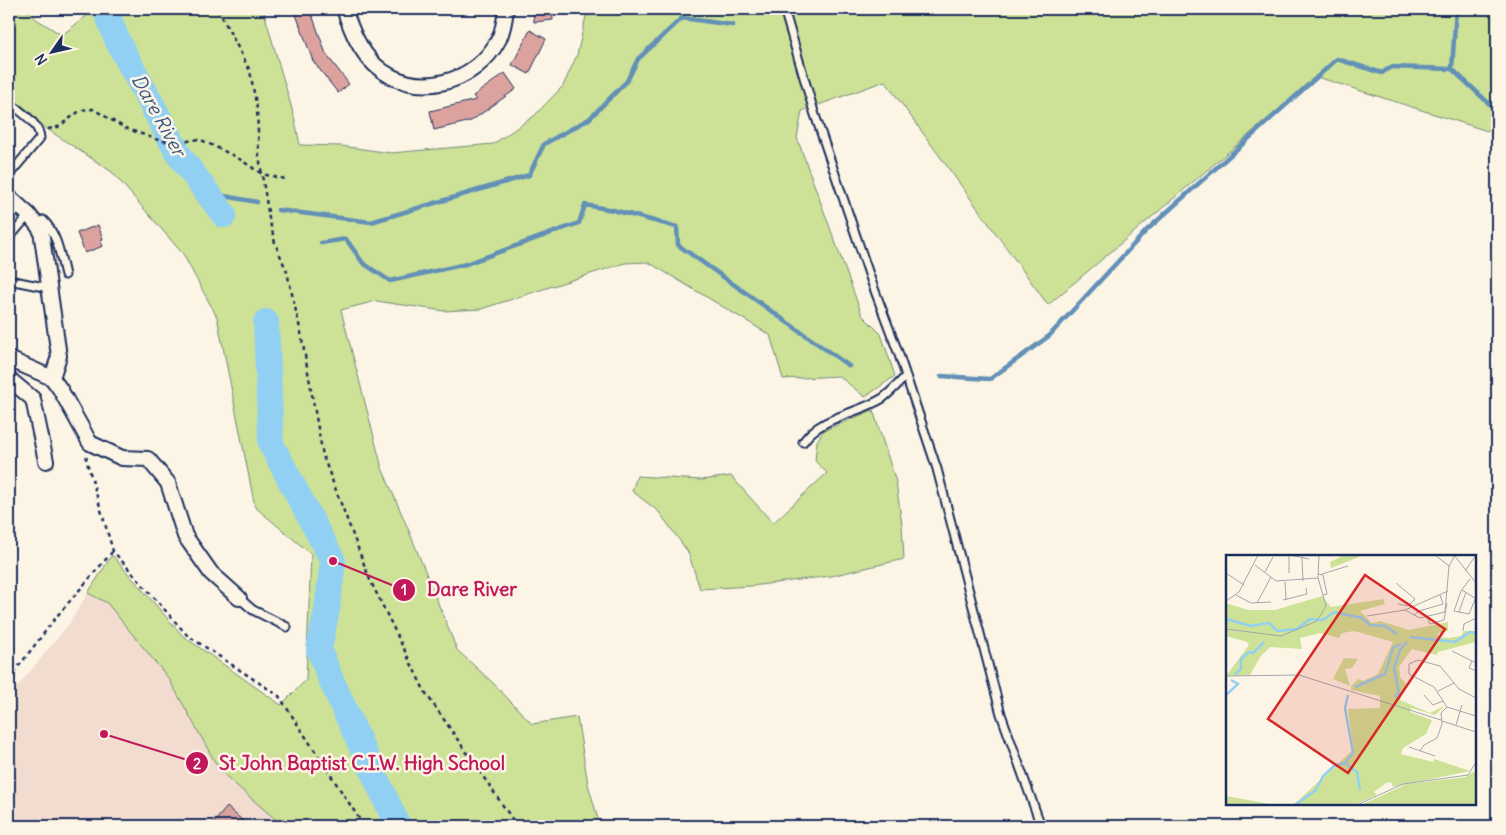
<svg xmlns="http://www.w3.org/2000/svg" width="1506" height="835" viewBox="0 0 1506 835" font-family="Delius,sans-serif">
<rect width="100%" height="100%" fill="#fcf5e5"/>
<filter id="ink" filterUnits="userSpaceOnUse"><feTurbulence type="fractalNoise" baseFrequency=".02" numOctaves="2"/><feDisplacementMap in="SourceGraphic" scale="10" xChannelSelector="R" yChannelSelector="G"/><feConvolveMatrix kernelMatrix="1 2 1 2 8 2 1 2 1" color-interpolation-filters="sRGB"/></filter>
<g filter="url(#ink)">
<path fill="#f2dcd0" d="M88,593L107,603L169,679L220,771L283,826H9V697L68,625Z"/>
<path fill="#cde296" stroke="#74887a" d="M9,9H27L36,19L62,35L89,14L88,9H263L294,116L300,145L341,146L391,153L493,144L534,116L563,86L577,55L586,16L619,9H1497V134L1317,77L1048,305L885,81L802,111L797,138L862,315L881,334L895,376L865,397L839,376L783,379L770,335L648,262L625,263L481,309L444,311L376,301L341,310L382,468L409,531L457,650L492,682L532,724L577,717L588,784L600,826H283L220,771L169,679L107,603L88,593L112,555L183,636L281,705L306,680L311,554L255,507L217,317L183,254L112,172L47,129L9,96Z
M873,410L896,482L902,525L904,559L831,576L751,586L700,589L688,552L659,512L632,491L637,476L701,480L731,476L773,523L827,473L815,461L817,441L823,431Z"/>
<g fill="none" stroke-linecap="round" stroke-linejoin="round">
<path stroke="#6290b7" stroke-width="4.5" d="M1452,69L1456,9
M208,193L257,202
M278,210L371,222L529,175L544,144L589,119L627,81L638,59L682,18L733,25
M321,243L346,239L363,263L390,281L466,264L579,223L585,205L613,210L677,227L678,245L849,366
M941,376L990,379L1049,336L1147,230L1337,59L1382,73L1391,67L1452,69L1497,111"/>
<path stroke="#92d0f3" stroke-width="26" d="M105,9L118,42L179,155L224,215
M266,322L271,444L333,561L327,609L319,649L331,680L398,826"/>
</g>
<path fill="#dca29e" stroke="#1b2f5e" d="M294,9H310L326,54L349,84L338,93L313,61Z
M533,9H552L553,20L534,22Z
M530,30L546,39L529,74L512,65Z
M505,73L516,89L471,121L434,130L430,111L476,100L473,96Z
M98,225L103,239L100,240L103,246L85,253L77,233Z
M227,807L249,826H211Z"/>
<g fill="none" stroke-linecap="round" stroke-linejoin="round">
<defs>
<path id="lane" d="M784,9L814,112L872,283L898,352L937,469L1001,714L1041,826
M9,102C20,112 39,122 40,138L9,175
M36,224L43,220C58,235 60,255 65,275
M9,238L29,215
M9,280L49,288
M803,442C821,416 858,414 883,398C891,392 899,383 906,376
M239,598L253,610L287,627"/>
<path id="street" d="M344,9C351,29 359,50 375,65C414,101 476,84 499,39C503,30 505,18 506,9
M9,197L29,215L41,230L59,356L52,378
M9,359L52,378L60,389L90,443L122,458L148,459L168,483L185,536L211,573L239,598
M9,379L33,399L46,461"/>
</defs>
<use href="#lane" stroke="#1b2f5e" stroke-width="11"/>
<use href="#street" stroke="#1b2f5e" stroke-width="18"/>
<path stroke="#1b2f5e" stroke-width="2.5" stroke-dasharray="4 4" stroke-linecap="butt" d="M218,9L250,71L257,109L259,156L269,218L275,243L287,272L301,333L323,456L370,580L425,692L517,826
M48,129L58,127L81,110L93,109L125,128L161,141L183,142L199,139L238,158L262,174L285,179
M87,456L86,459L113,551L187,635L279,696L364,826
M9,679L57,616L113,551"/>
<use href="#lane" stroke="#fcf5e5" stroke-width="7"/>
<use href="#street" stroke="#fcf5e5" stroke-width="14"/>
</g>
</g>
<g text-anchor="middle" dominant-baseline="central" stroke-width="5" stroke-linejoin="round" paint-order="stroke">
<g font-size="19" font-style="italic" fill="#395783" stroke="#fcf5e5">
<text transform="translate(159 115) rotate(61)">Dare River</text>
</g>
</g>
<g transform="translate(1226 555)">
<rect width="250" height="250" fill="#fcf5e5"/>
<path d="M118,0H138L105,13L104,7ZM96,41L105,52L157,44L159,49L134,56L146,68L154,66L183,75L222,67V76L212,78V82L223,83L235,81L238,76H250V87L212,97L211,100L186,94L173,112L174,122L180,129L174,145L204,158L218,151L209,160L185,153L184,157L206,165L200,179L177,193L175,199L207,207L208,204L244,216L167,232L165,227L160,228L148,237L151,240L128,250H67L127,195L122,154L154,153V141L125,135V131L132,124L137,126L152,119L167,87L128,76L116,78L113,83L94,78L74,83L76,94L44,92L34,102L24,120L0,121L23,90L21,87L0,81V48L22,55H49ZM118,103L132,104L126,113L119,114L124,131L107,124ZM247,217L250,218V250H135L181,229L240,222ZM0,241L44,249L45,250H0Z" fill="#cde296"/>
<path fill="none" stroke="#92d0f3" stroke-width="2.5" d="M0,64L25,71L43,68L51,76L71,74L84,64L97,65L108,57L136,63L144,70L159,71L171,79M184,82L229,87L244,77L250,78M9,119L15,114V104L23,97L27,98L38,87M129,132L159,119L167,93L175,89M0,140L12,129L5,125M169,142L173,138L168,113L174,95L181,87M120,209L131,217L134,235M69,250L90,235L97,221L109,210L119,208L127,198L119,153L122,140"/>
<path fill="none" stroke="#a2a6af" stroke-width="1" d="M63,0V18M64,0L83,4M209,0L223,11M228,0L250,28M76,3L77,26M29,10L50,26L92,23M239,16L250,0M39,17L47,2M0,18L18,30M92,19L97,20L101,39L97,40M96,19L122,11M244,24L235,36L228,56L243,59L250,42M59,27L60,44M170,28L189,44L182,51L172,49M236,35L249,43M10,40L25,48L45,47M57,45L81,39L80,33M0,46L13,37L32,0M31,48L45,22M179,55L194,63L219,57L223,11L229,0M233,57L240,37M188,60L193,56L217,49L214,40M141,61L179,55L222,36M201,62L204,69L218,65L221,48M0,74L55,81L91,66L100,51L92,23L93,0M237,76L238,69L250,63M226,96L250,108M246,106L243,113L250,116M0,121L73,120L215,165M212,136L228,128M198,140L207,150L217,146M250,143L233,134L214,111L192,105L183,109V119L208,132L221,152L250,161M216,166L250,177M230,170L236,150M183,192L209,201M194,196L198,190L211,183L216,169L215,158L221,152M131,250L177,229L242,220L250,207"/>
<path fill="#d62828" fill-opacity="0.15" stroke="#d62828" stroke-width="2.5" d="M139,20L219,74L122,218L42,164Z"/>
<rect width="250" height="250" fill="none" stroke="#1b2f5e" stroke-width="2.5"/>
</g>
<path fill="none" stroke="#c2185b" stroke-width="2" d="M333 561L404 590M104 734L197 763"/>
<g fill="#c2185b" stroke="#fcf5e5" stroke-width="2">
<circle cx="333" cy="561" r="5"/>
<circle cx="104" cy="734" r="5"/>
<circle cx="404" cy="590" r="12"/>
<circle cx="197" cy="763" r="12"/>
</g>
<g font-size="15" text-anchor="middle" font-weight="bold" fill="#fff">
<text x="404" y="595">1</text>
<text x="197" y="769">2</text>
</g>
<g font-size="19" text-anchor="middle" font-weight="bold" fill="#c2185b" stroke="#fcf5e5" stroke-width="5" stroke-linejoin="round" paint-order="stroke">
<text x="472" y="596">Dare River</text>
<text x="362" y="770">St John Baptist C.I.W. High School</text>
</g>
<rect width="1506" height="835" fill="none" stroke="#fcf5e5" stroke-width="30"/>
<rect x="15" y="15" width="1476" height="805" fill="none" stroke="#1b2f5e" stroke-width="2" filter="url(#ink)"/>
<g transform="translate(52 52) rotate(236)" stroke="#fcf5e5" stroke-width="4" paint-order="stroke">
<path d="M0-4L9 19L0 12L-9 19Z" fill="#1b2f5e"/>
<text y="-8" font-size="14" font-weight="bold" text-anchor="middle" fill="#1b2f5e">N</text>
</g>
</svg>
